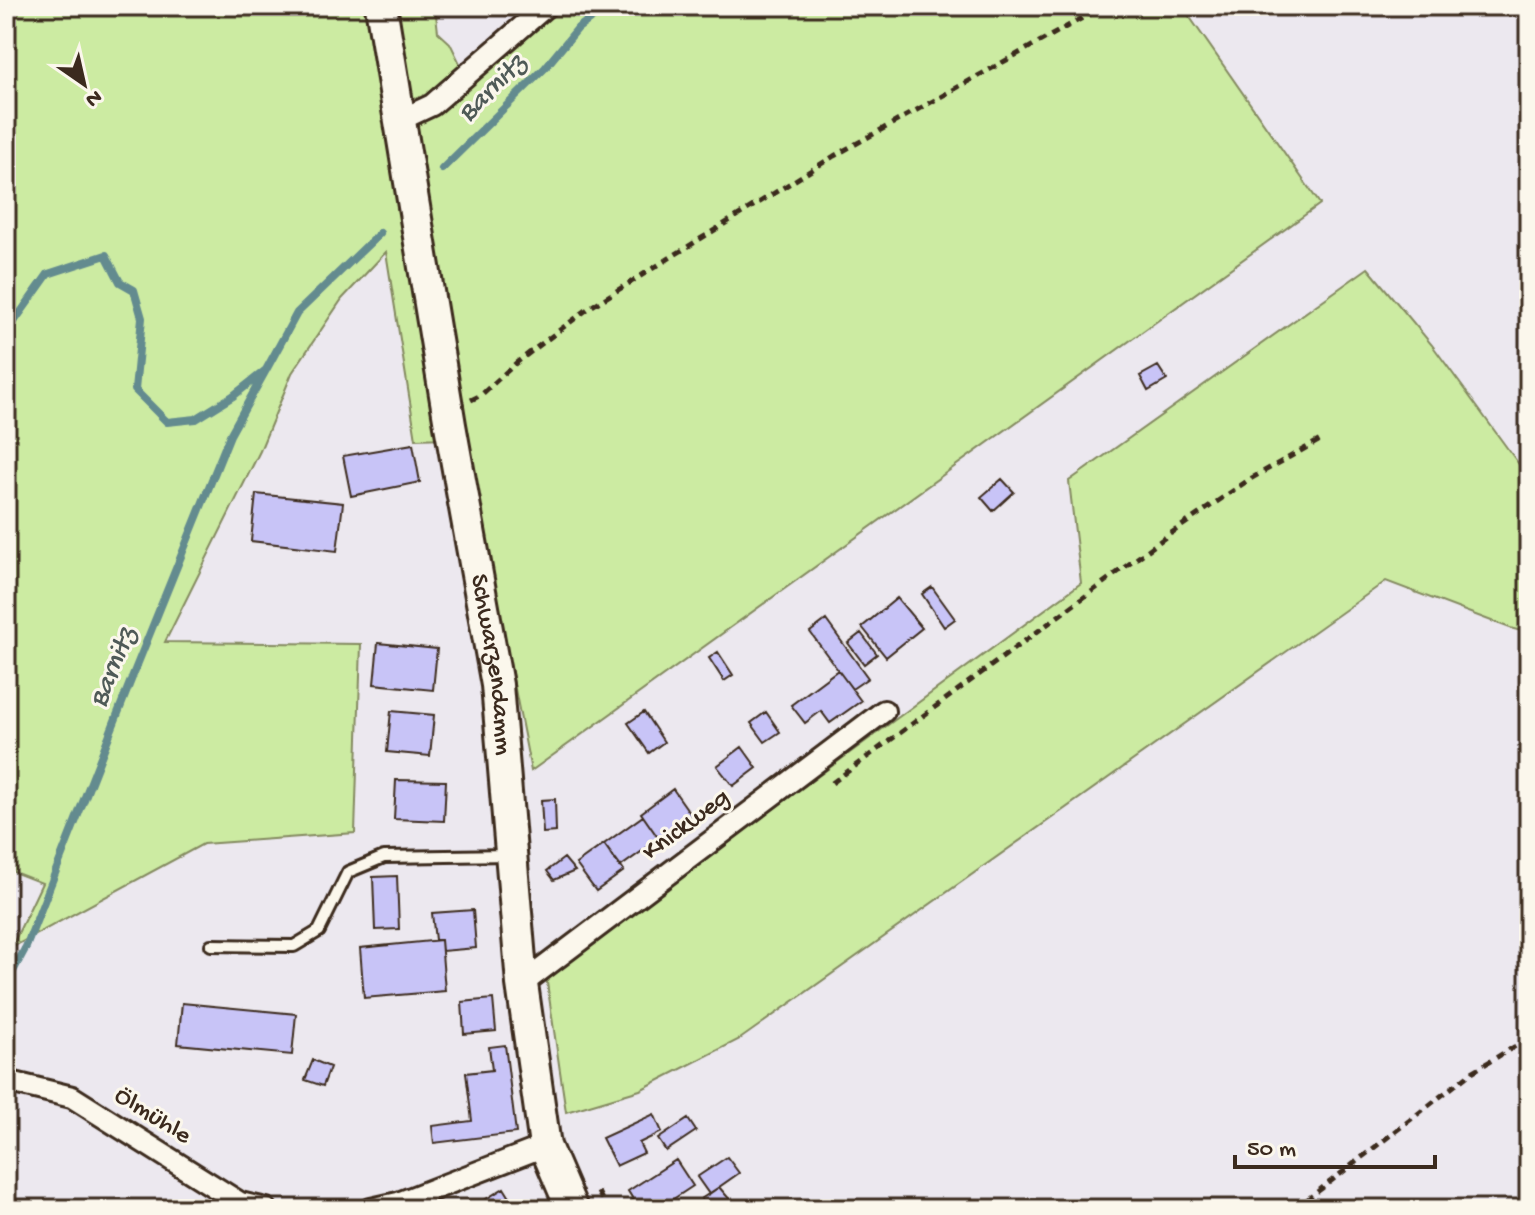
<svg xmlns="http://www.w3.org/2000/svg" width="1535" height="1215" viewBox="0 0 1535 1215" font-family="'Gochi Hand',sans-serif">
<rect width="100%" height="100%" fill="#ece8ef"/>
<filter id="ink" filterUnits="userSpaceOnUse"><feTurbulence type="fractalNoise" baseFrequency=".0125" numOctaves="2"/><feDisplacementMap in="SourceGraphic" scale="16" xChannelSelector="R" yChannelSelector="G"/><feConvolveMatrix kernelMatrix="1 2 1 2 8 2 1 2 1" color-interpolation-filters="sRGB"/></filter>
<g filter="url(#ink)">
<path fill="#cceba2" stroke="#848a60" stroke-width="2" d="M6,6H435L438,32L450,43L470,84L562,6H1182L1320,204L531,771L498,602L446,438L416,439L386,252L342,299L292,373L260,451L165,642L361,644L355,833L203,844L11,948L42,883L6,869Z
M1368,268L1432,345L1529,478V633L1510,628L1386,581L740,1039L640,1090L566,1112L546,976L1081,583L1069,481Z"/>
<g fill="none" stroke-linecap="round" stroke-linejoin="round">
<path stroke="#638b8f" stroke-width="8" d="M442,169L545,68L578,28L608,6
M6,333L48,274L106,255L120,282L134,290L142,318L135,390L167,422L196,419L233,396L266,370L297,313L380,233
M6,984L26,947L133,675L230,435L266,370"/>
</g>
<path fill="#c8c4f7" stroke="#3b2a1e" stroke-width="2" d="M1158,366L1167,380L1148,391L1140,376Z
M413,444L420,482L351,496L343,456Z
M1002,479L1014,492L993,511L981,497Z
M256,494L343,503L337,551L251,541Z
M932,587L955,619L944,627L922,594Z
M897,598L922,628L886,657L862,627Z
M826,620L868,678L852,689L810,632Z
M861,633L877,654L864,664L848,643Z
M378,643L437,649L433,690L374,684Z
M718,652L733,675L724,681L709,658Z
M838,670L861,701L830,723L821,711L805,723L791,705Z
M391,711L434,715L430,756L387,752Z
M644,712L664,742L649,753L628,723Z
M766,712L780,732L765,742L751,723Z
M742,747L757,768L733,786L717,766Z
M396,780L446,781L444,821L394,819Z
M673,789L692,816L659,839L641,813Z
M555,799L556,832L543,833L541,800Z
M643,816L659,839L620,867L604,844Z
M604,844L624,871L596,891L576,864Z
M564,858L575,871L554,880L547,871Z
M397,876L399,929L375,930L373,877Z
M473,910L476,948L442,951L441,940H435L432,913Z
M441,940L445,991L364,998L360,948Z
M493,999L496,1031L464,1034L462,1002Z
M182,1003L296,1014L292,1055L178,1044Z
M505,1045L516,1133L434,1143L432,1126L472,1121L466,1073L492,1070L489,1047Z
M313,1060L330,1067L323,1086L305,1080Z
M654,1114L662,1132L639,1143L644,1153L616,1166L602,1138Z
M688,1119L696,1131L666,1151L658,1139Z
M727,1157L739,1173L709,1194L697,1177Z
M676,1160L693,1186L658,1209H639L628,1191Z
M719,1187L738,1209H709L701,1199Z
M504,1188L517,1209H470Z"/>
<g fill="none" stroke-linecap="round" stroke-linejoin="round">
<defs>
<path id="service" d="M211,945L294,946L319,931L348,872L384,857L509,855"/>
<path id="minor" d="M400,120L432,105L546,6
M522,984L884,711
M6,1081L72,1097L240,1203L266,1209
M371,1209L398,1203L545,1146"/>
<g id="secondary">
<path id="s1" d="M381,6L450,425L497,685L522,984L545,1146L572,1209"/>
</g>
</defs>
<use href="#service" stroke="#3b2a1e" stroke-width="16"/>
<use href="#minor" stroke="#3b2a1e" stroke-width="26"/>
<use href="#secondary" stroke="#3b2a1e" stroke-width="36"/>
<path stroke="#3b2a1e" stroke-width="5" stroke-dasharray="8 6" stroke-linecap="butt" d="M471,400L481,395L516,363L589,308L834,156L1104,6
M832,783L1167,536L1250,479L1322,439
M598,1192L607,1209
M1295,1209L1472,1072L1529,1038"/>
<use href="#service" stroke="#fbf7ec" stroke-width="10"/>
<use href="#minor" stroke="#fbf7ec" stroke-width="20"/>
<use href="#secondary" stroke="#fbf7ec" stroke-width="30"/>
</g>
</g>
<g text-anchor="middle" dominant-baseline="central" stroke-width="6" stroke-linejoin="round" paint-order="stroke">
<g font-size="26" fill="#3b2a1e" stroke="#fbf7ec">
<text stroke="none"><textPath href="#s1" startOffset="668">Schwarzendamm</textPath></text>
<text transform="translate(687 826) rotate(-37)">Knickweg</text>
<text transform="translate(152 1117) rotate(32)">Ölmühle</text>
</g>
<g font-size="28" font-style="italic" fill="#4f5a57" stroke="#fbf7ec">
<text transform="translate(493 89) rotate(-45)">Barnitz</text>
<text transform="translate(114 668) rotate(-68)">Barnitz</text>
</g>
</g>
<rect width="1535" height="1215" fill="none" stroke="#fbf7ec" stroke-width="32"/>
<rect x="16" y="16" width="1503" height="1183" fill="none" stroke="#3b2a1e" stroke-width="3" filter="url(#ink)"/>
<g transform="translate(84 84) rotate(146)" stroke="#fbf7ec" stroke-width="6" paint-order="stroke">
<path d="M0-6L14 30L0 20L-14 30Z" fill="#3b2a1e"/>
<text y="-12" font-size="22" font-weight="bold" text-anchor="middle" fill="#3b2a1e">N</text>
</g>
<path d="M1235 1155v12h200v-12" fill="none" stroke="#3b2a1e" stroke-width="4"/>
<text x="1247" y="1155" font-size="24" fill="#3b2a1e" stroke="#fbf7ec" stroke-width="6" paint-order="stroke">50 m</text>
</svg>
